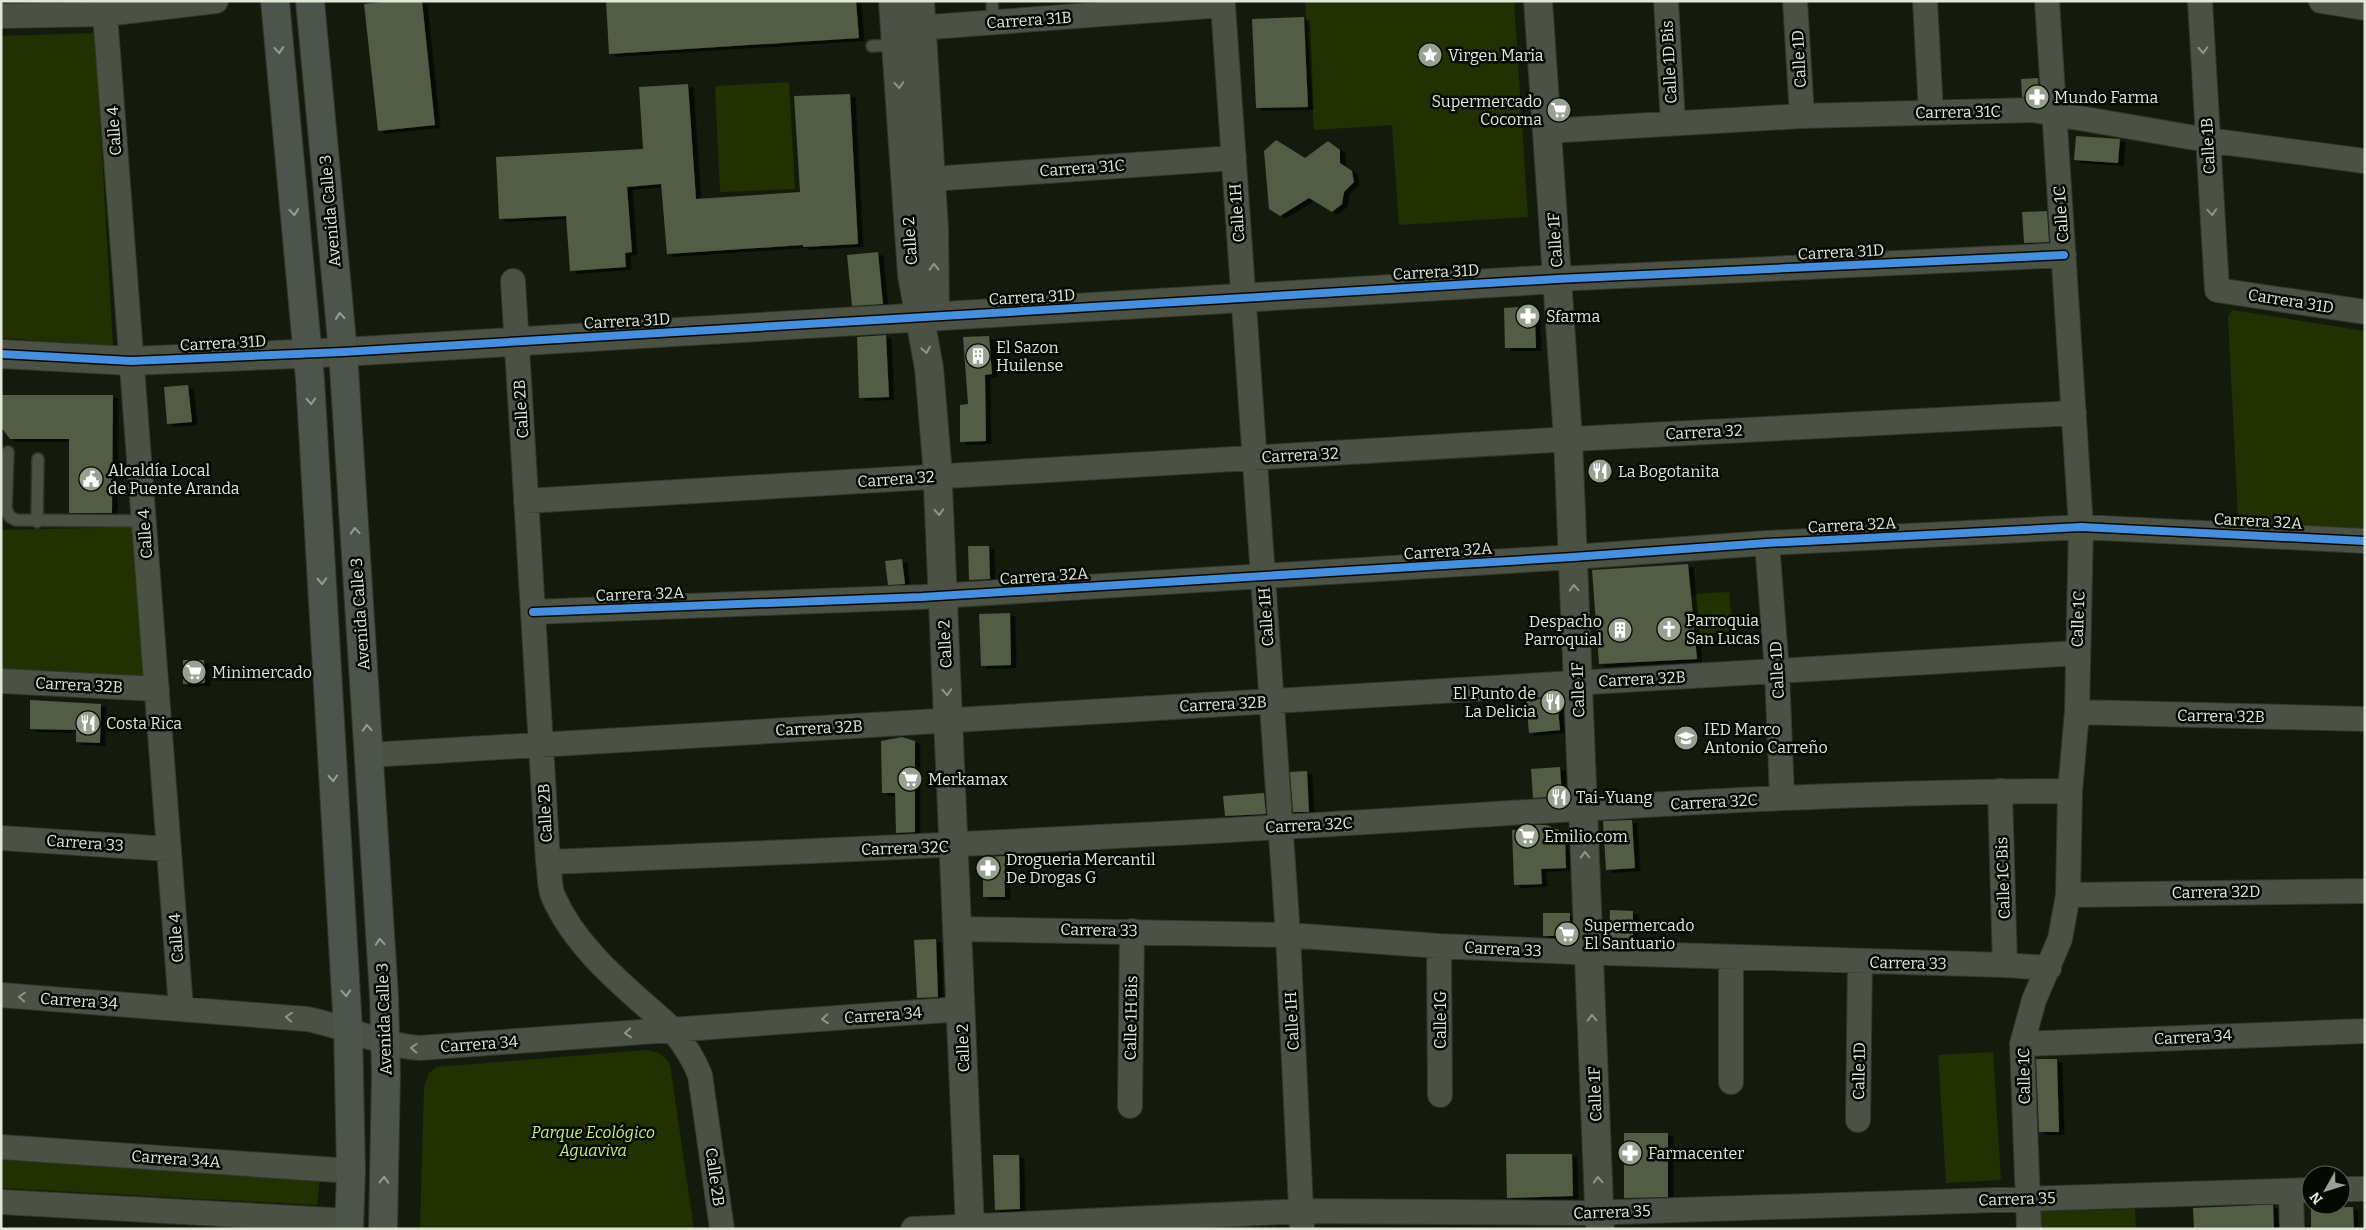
<svg xmlns="http://www.w3.org/2000/svg" width="2366" height="1230" viewBox="0 0 2366 1230" font-family="Bitter,serif">
<defs>
<filter id="shadow"><feDropShadow dx="5.5" dy="3" stdDeviation="0" flood-color="#0009"/></filter>
</defs>
<rect width="100%" height="100%" fill="#151b0c"/>
<path fill="#213102" d="M1305,1H1514L1528,217L1399,225L1392,125L1314,130Z
M95,33L113,346L1,338V36Z
M789,82L795,189L720,192L715,86Z
M2232,310L2365,331V531L2242,524L2238,518L2228,316Z
M138,527L152,680L1,669V530Z
M1729,592L1733,631L1696,635L1690,594Z
M647,1050C659,1052 664,1055 670,1065L694,1229H420L424,1087L429,1073L436,1067Z
M1993,1052L2001,1180L1946,1183L1938,1055Z
M1,1160L320,1178L317,1205L1,1188Z
M2135,1209L2136,1229H2040V1211Z"/>
<path fill="#525b44" filter="url(#shadow)" d="M391,1H422L435,125L378,131L364,4Z
M606,1H856L859,38L609,54Z
M1304,17L1308,107L1256,108L1252,19Z
M2038,78L2039,97H2022L2021,79Z
M688,84L696,199L800,192L794,96L850,94L858,244L803,247V245L667,254L661,184L627,187L632,252L625,253L626,267L570,271L566,216L499,219L496,157L643,149L639,87Z
M2076,136L2120,139L2118,163L2074,160Z
M1276,140L1305,158L1328,141L1340,150V163L1352,171L1354,182L1344,192L1342,204L1332,212L1309,198L1280,216L1269,209L1264,151Z
M2047,211L2049,242L2024,243L2022,212Z
M878,252L883,304L852,306L847,255Z
M1519,307L1530,311L1535,320L1536,348H1505L1504,308Z
M886,335L889,397L859,398L857,337Z
M989,336L992,374L985,375L986,441L960,442V405L968,404L963,337Z
M188,385L192,422L167,424L164,387Z
M1,395H113L112,513H69V439H10L1,427Z
M968,546H989L990,579L969,580Z
M902,559L905,584L888,585L885,561Z
M1688,564L1697,659L1599,664L1592,570Z
M1010,613L1011,665L981,666L979,614Z
M183,660H204L205,683L183,684Z
M1557,698L1560,730L1529,733L1526,700Z
M30,700L101,704L100,743L76,742V730L30,729Z
M902,737L915,741V832L896,833L895,793H882L881,741Z
M1560,767L1562,796L1533,798L1531,769Z
M1307,771L1309,812H1293L1290,772Z
M1264,793L1266,814L1225,816L1223,796Z
M1632,820L1635,868L1606,870L1603,821Z
M1535,825H1547L1559,830L1562,834L1565,839L1566,868L1541,869L1542,884L1514,885L1512,830L1536,829Z
M1005,856V897H983V857Z
M1610,910L1633,911V940L1609,939Z
M1543,913H1570V936H1543Z
M936,939L938,997L917,998L914,940Z
M2036,1059H2057L2059,1132H2039Z
M1624,1133H1668V1197L1624,1198Z
M1506,1154H1572L1573,1196L1507,1198Z
M993,1155H1019L1020,1209L995,1210Z
M2261,1205H2273L2274,1229H2194L2193,1208Z
M2353,1207L2354,1229H2311V1208Z"/>
<g fill="none" stroke-linecap="round" stroke-linejoin="round">
<defs>
<path id="service" d="M992,1L993,22
M872,46L896,45
M8,452L6,509L10,517L16,520L144,521
M37,522L38,459"/>
<path id="minor" d="M104,1L181,1008
M1666,1L1673,123
M1795,1L1802,116
M1925,1L1931,112
M2200,1L2217,290L2365,312
M2321,1L2365,8
M1,16L105,14L216,1
M904,29L1223,5L1288,935L1302,1229
M1547,131L1802,116L2033,110L2207,140L2365,161
M931,179L1234,158
M1557,279L2064,255
M513,281L548,862C550,873 549,886 553,896C577,951 629,990 672,1029C684,1044 693,1057 700,1075L722,1229
M526,501L1553,440L2074,413
M1767,543L1777,671L1782,798
M533,612L922,597L1573,557L1767,543L2081,527L2365,541
M1,681L157,689
M2077,712L2365,719
M369,755L2078,653
M2000,791L2005,965
M1,838L169,849
M548,862C798,852 1048,841 1298,826C1555,811 1813,791 2070,791
M2068,895L2365,891
M958,929L1288,935L1439,946L1574,952L2005,965L2049,968
M1439,946L1440,1095
M1,995L307,1019C345,1026 380,1045 419,1048L961,1009
M2022,1044L2365,1031
M1731,1082V957
M1130,1106L1132,931
M1858,1120L1860,961
M1,1147L351,1171
M2341,1189H2365
M2291,1191L2292,1229
M1,1202L350,1221
M913,1229L1302,1211L1585,1213L2311,1190
M2029,1229L2022,1044L2034,1000L2060,939L2068,895L2070,791L2077,712L2081,527L2047,1"/>
<path id="tertiary" d="M893,1L912,275L929,368L937,463L970,1229
M920,1L934,229L935,316
M1538,1L1568,439L1600,1229
M1,354L131,361L343,352L1557,279"/>
<path id="secondary" d="M275,1L310,379L348,1029L351,1171L349,1229
M310,1L343,352L384,996L386,1074L383,1229"/>
</defs>
<use href="#service" stroke="#32372c" stroke-width="14"/>
<use href="#minor" stroke="#32372c" stroke-width="26"/>
<use href="#tertiary" stroke="#32372c" stroke-width="30"/>
<use href="#secondary" stroke="#32372c" stroke-width="30"/>
<use href="#service" stroke="#4c5145" stroke-width="11"/>
<use href="#minor" stroke="#4c5145" stroke-width="24"/>
<use href="#tertiary" stroke="#4c5145" stroke-width="28"/>
<use href="#secondary" stroke="#4d544c" stroke-width="28"/>
<defs>
<path id="cycleway" d="M1,354L131,361L343,352L1557,279L2064,255
M533,612L922,597L1573,557L1767,543L2081,527L2365,541"/>
</defs>
<use href="#cycleway" stroke="#050902" stroke-width="11"/>
<use href="#cycleway" stroke="#468fdf" stroke-width="8"/>
</g>
<defs><path id="oneway-chevron" d="M-2-3.5L2.5 0L-2 3.5" fill="none" stroke-width="1.6" stroke-linecap="round" stroke-linejoin="round" transform="scale(1.25)"/></defs>
<g stroke="#969e92">
<use href="#oneway-chevron" transform="translate(279 50) rotate(85)"/>
<use href="#oneway-chevron" transform="translate(294 212) rotate(85)"/>
<use href="#oneway-chevron" transform="translate(340 316) rotate(-95)"/>
<use href="#oneway-chevron" transform="translate(311 401) rotate(87)"/>
<use href="#oneway-chevron" transform="translate(355 531) rotate(-94)"/>
<use href="#oneway-chevron" transform="translate(322 581) rotate(87)"/>
<use href="#oneway-chevron" transform="translate(367 728) rotate(-94)"/>
<use href="#oneway-chevron" transform="translate(333 778) rotate(87)"/>
<use href="#oneway-chevron" transform="translate(380 942) rotate(-94)"/>
<use href="#oneway-chevron" transform="translate(346 993) rotate(86)"/>
<use href="#oneway-chevron" transform="translate(384 1180) rotate(-89)"/>
</g>
<g stroke="#8f9587">
<use href="#oneway-chevron" transform="translate(2203 50) rotate(87)"/>
<use href="#oneway-chevron" transform="translate(899 85) rotate(86)"/>
<use href="#oneway-chevron" transform="translate(2212 212) rotate(86)"/>
<use href="#oneway-chevron" transform="translate(934 267) rotate(-91)"/>
<use href="#oneway-chevron" transform="translate(926 350) rotate(80)"/>
<use href="#oneway-chevron" transform="translate(939 512) rotate(87)"/>
<use href="#oneway-chevron" transform="translate(1574 588) rotate(-92)"/>
<use href="#oneway-chevron" transform="translate(947 692) rotate(87)"/>
<use href="#oneway-chevron" transform="translate(1585 855) rotate(-92)"/>
<use href="#oneway-chevron" transform="translate(22 997) rotate(-176)"/>
<use href="#oneway-chevron" transform="translate(289 1017) rotate(-175)"/>
<use href="#oneway-chevron" transform="translate(1592 1018) rotate(-92)"/>
<use href="#oneway-chevron" transform="translate(825 1019) rotate(176)"/>
<use href="#oneway-chevron" transform="translate(628 1033) rotate(175)"/>
<use href="#oneway-chevron" transform="translate(414 1048) rotate(-177)"/>
<use href="#oneway-chevron" transform="translate(1598 1180) rotate(-92)"/>
</g>
<defs>
<symbol id="sight-disc" viewBox="-11 -11 22 22"><circle r="9.5" fill="#99a090" stroke="#050902"/><path d="M0-6L1.8-2.2L6-1.7L2.9 1.2L3.7 5.4L0 3.3L-3.7 5.4L-2.9 1.2L-6-1.7L-1.8-2.2Z" fill="#fff"/></symbol>
<symbol id="pharmacy-disc" viewBox="-11 -11 22 22"><circle r="9.5" fill="#99a090" stroke="#050902"/><path d="M-2-6h4v4h4v4h-4v4h-4v-4h-4v-4h4Z" fill="#fff"/></symbol>
<symbol id="supermarket-disc" viewBox="-11 -11 22 22"><circle r="9.5" fill="#99a090" stroke="#050902"/><path d="M-6-5.5h2.5l.6 2H6L4.5 2H-2.5L-4.4-4H-6ZM-1.5 3.2a1.3 1.3 0 1 0 .1 0ZM3 3.2a1.3 1.3 0 1 0 .1 0Z" fill="#fff"/></symbol>
<symbol id="building-disc" viewBox="-11 -11 22 22"><circle r="9.5" fill="#99a090" stroke="#050902"/><path d="M-4-6H4V6H1V3H-1V6H-4ZM-2.5-4.3h1.7v1.8h-1.7ZM.8-4.3h1.7v1.8H.8ZM-2.5-1h1.7V.8h-1.7ZM.8-1h1.7V.8H.8Z" fill="#fff"/></symbol>
<symbol id="restaurant-disc" viewBox="-11 -11 22 22"><circle r="9.5" fill="#99a090" stroke="#050902"/><path d="M-5-6h1v4h1v-4h1v4h1v-4h1v5L-1.5 .5V6h-2V.5L-5-1ZM5-6V6H3V1.5H1.5Q1.5-4 5-6Z" fill="#fff"/></symbol>
<symbol id="civic-disc" viewBox="-11 -11 22 22"><circle r="9.5" fill="#99a090" stroke="#050902"/><path d="M-.6-6.5H3V-4.5H.6V-3L4-1V1h2V6H-6V1h2V-1L-.6-3ZM-1.2 2.5V6h2.4V2.5Z" fill="#fff"/></symbol>
<symbol id="church-disc" viewBox="-11 -11 22 22"><circle r="9.5" fill="#99a090" stroke="#050902"/><path d="M-1.2-6h2.4v3.5h3.3v2.4h-3.3V6h-2.4V-.1h-3.3v-2.4h3.3Z" fill="#fff"/></symbol>
<symbol id="school-disc" viewBox="-11 -11 22 22"><circle r="9.5" fill="#99a090" stroke="#050902"/><path d="M0-5L7-2L0 1L-7-2ZM-4 1L0 2.5L4 1V4Q0 6-4 4Z" fill="#fff"/></symbol>
</defs>
<g fill-rule="evenodd">
<use href="#sight-disc" x="1416" y="41" width="28" height="28"/>
<use href="#pharmacy-disc" x="2023" y="83" width="28" height="28"/>
<use href="#supermarket-disc" x="1545" y="96" width="28" height="28"/>
<use href="#pharmacy-disc" x="1514" y="302" width="28" height="28"/>
<use href="#building-disc" x="964" y="342" width="28" height="28"/>
<use href="#restaurant-disc" x="1586" y="457" width="28" height="28"/>
<use href="#civic-disc" x="77" y="465" width="28" height="28"/>
<use href="#church-disc" x="1655" y="615" width="28" height="28"/>
<use href="#building-disc" x="1606" y="616" width="28" height="28"/>
<use href="#supermarket-disc" x="180" y="658" width="28" height="28"/>
<use href="#restaurant-disc" x="1539" y="688" width="28" height="28"/>
<use href="#restaurant-disc" x="74" y="709" width="28" height="28"/>
<use href="#school-disc" x="1672" y="724" width="28" height="28"/>
<use href="#supermarket-disc" x="896" y="765" width="28" height="28"/>
<use href="#restaurant-disc" x="1545" y="783" width="28" height="28"/>
<use href="#supermarket-disc" x="1513" y="822" width="28" height="28"/>
<use href="#pharmacy-disc" x="974" y="854" width="28" height="28"/>
<use href="#supermarket-disc" x="1553" y="920" width="28" height="28"/>
<use href="#pharmacy-disc" x="1616" y="1139" width="28" height="28"/>
</g>
<g text-anchor="middle" dominant-baseline="central" stroke-width="5" stroke-linejoin="round" paint-order="stroke">
<g font-size="16" fill="#e0e8d7" stroke="#050902">
<text transform="translate(1029 20) rotate(-4)">Carrera 31B</text>
<text transform="translate(1799 59) rotate(-93)">Calle 1D</text>
<text transform="translate(1669 62) rotate(-93)">Calle 1D Bis</text>
<text transform="translate(1958 112) rotate(-1)">Carrera 31C</text>
<text transform="translate(114 131) rotate(-94)">Calle 4</text>
<text transform="translate(2208 146) rotate(-93)">Calle 1B</text>
<text transform="translate(1082 168) rotate(-4)">Carrera 31C</text>
<text transform="translate(330 211) rotate(-95)">Avenida Calle 3</text>
<text transform="translate(1237 213) rotate(-94)">Calle 1H</text>
<text transform="translate(2061 214) rotate(-94)">Calle 1C</text>
<text transform="translate(1555 240) rotate(-94)">Calle 1F</text>
<text transform="translate(910 241) rotate(-94)">Calle 2</text>
<text transform="translate(1841 252) rotate(-3)">Carrera 31D</text>
<text transform="translate(1436 272) rotate(-3)">Carrera 31D</text>
<text transform="translate(1032 297) rotate(-3)">Carrera 31D</text>
<text transform="translate(2291 301) rotate(9)">Carrera 31D</text>
<text transform="translate(627 321) rotate(-3)">Carrera 31D</text>
<text transform="translate(223 343) rotate(-3)">Carrera 31D</text>
<text transform="translate(521 409) rotate(-94)">Calle 2B</text>
<text transform="translate(1704 432) rotate(-3)">Carrera 32</text>
<text transform="translate(1300 455) rotate(-3)">Carrera 32</text>
<text transform="translate(896 479) rotate(-4)">Carrera 32</text>
<text transform="translate(2258 521) rotate(3)">Carrera 32A</text>
<text transform="translate(1852 525) rotate(-3)">Carrera 32A</text>
<text transform="translate(145 534) rotate(-94)">Calle 4</text>
<text transform="translate(1448 551) rotate(-4)">Carrera 32A</text>
<text transform="translate(1044 576) rotate(-4)">Carrera 32A</text>
<text transform="translate(640 594) rotate(-2)">Carrera 32A</text>
<text transform="translate(360 614) rotate(-94)">Avenida Calle 3</text>
<text transform="translate(1266 617) rotate(-94)">Calle 1H</text>
<text transform="translate(2078 619) rotate(-88)">Calle 1C</text>
<text transform="translate(945 644) rotate(-93)">Calle 2</text>
<text transform="translate(1777 670) rotate(-93)">Calle 1D</text>
<text transform="translate(1642 679) rotate(-3)">Carrera 32B</text>
<text transform="translate(79 685) rotate(3)">Carrera 32B</text>
<text transform="translate(1578 690) rotate(-92)">Calle 1F</text>
<text transform="translate(1223 704) rotate(-3)">Carrera 32B</text>
<text transform="translate(2221 716) rotate(1)">Carrera 32B</text>
<text transform="translate(819 728) rotate(-3)">Carrera 32B</text>
<text transform="translate(1714 802) rotate(-3)">Carrera 32C</text>
<text transform="translate(545 813) rotate(-93)">Calle 2B</text>
<text transform="translate(1309 825) rotate(-3)">Carrera 32C</text>
<text transform="translate(85 843) rotate(4)">Carrera 33</text>
<text transform="translate(905 848) rotate(-2)">Carrera 32C</text>
<text transform="translate(2003 878) rotate(-92)">Calle 1C Bis</text>
<text transform="translate(2216 892) rotate(-1)">Carrera 32D</text>
<text transform="translate(1099 930) rotate(1)">Carrera 33</text>
<text transform="translate(176 938) rotate(-94)">Calle 4</text>
<text transform="translate(1503 949) rotate(3)">Carrera 33</text>
<text transform="translate(1908 963) rotate(1)">Carrera 33</text>
<text transform="translate(79 1001) rotate(4)">Carrera 34</text>
<text transform="translate(883 1015) rotate(-4)">Carrera 34</text>
<text transform="translate(1131 1018) rotate(-89)">Calle 1H Bis</text>
<text transform="translate(384 1019) rotate(-92)">Avenida Calle 3</text>
<text transform="translate(1440 1020) rotate(-90)">Calle 1G</text>
<text transform="translate(1292 1021) rotate(-93)">Calle 1H</text>
<text transform="translate(2193 1037) rotate(-3)">Carrera 34</text>
<text transform="translate(479 1044) rotate(-4)">Carrera 34</text>
<text transform="translate(963 1048) rotate(-92)">Calle 2</text>
<text transform="translate(1859 1071) rotate(-89)">Calle 1D</text>
<text transform="translate(2024 1076) rotate(-91)">Calle 1C</text>
<text transform="translate(1595 1094) rotate(-92)">Calle 1F</text>
<text transform="translate(176 1159) rotate(4)">Carrera 34A</text>
<text transform="translate(715 1177) rotate(82)">Calle 2B</text>
<text transform="translate(2017 1199) rotate(-2)">Carrera 35</text>
<text transform="translate(1612 1212) rotate(-2)">Carrera 35</text>
</g>
<g font-size="16" fill="#e0e8d7" stroke="#050902" text-anchor="start">
<text x="1448" y="55">Virgen Maria</text>
<text x="2054" y="97">Mundo Farma</text>
<text x="1542" y="101" text-anchor="end">Supermercado<tspan x="1542" dy="18">Cocorna</tspan></text>
<text x="1546" y="316">Sfarma</text>
<text x="996" y="347">El Sazon<tspan x="996" dy="18">Huilense</tspan></text>
<text x="108" y="470">Alcaldía Local<tspan x="108" dy="18">de Puente Aranda</tspan></text>
<text x="1618" y="471">La Bogotanita</text>
<text x="1686" y="620">Parroquia<tspan x="1686" dy="18">San Lucas</tspan></text>
<text x="1602" y="621" text-anchor="end">Despacho<tspan x="1602" dy="18">Parroquial</tspan></text>
<text x="212" y="672">Minimercado</text>
<text x="1536" y="693" text-anchor="end">El Punto de<tspan x="1536" dy="18">La Delicia</tspan></text>
<text x="106" y="723">Costa Rica</text>
<text x="1704" y="729">IED Marco<tspan x="1704" dy="18">Antonio Carreño</tspan></text>
<text x="928" y="779">Merkamax</text>
<text x="1576" y="797">Tai-Yuang</text>
<text x="1544" y="836">Emilio.com</text>
<text x="1006" y="859">Drogueria Mercantil<tspan x="1006" dy="18">De Drogas G</tspan></text>
<text x="1584" y="925">Supermercado<tspan x="1584" dy="18">El Santuario</tspan></text>
<text x="1648" y="1153">Farmacenter</text>
</g>
<g font-size="16" font-style="italic" fill="#c3f07f" stroke="#050902">
<text x="593" y="1132">Parque Ecológico<tspan x="593" dy="18">Aguaviva</tspan></text>
</g>
</g>
<rect width="2366" height="1230" fill="none" stroke="#e0e8d7" stroke-width="5"/>
<g transform="translate(2326 1190) rotate(231)"><circle r="24" fill="#050902" stroke="#5d6257"/>
<path d="M0-4L9 19L0 12L-9 19Z" fill="#99a090"/>
<text y="-8" font-size="14" font-weight="bold" text-anchor="middle" fill="#e0e8d7">N</text>
</g>
</svg>
